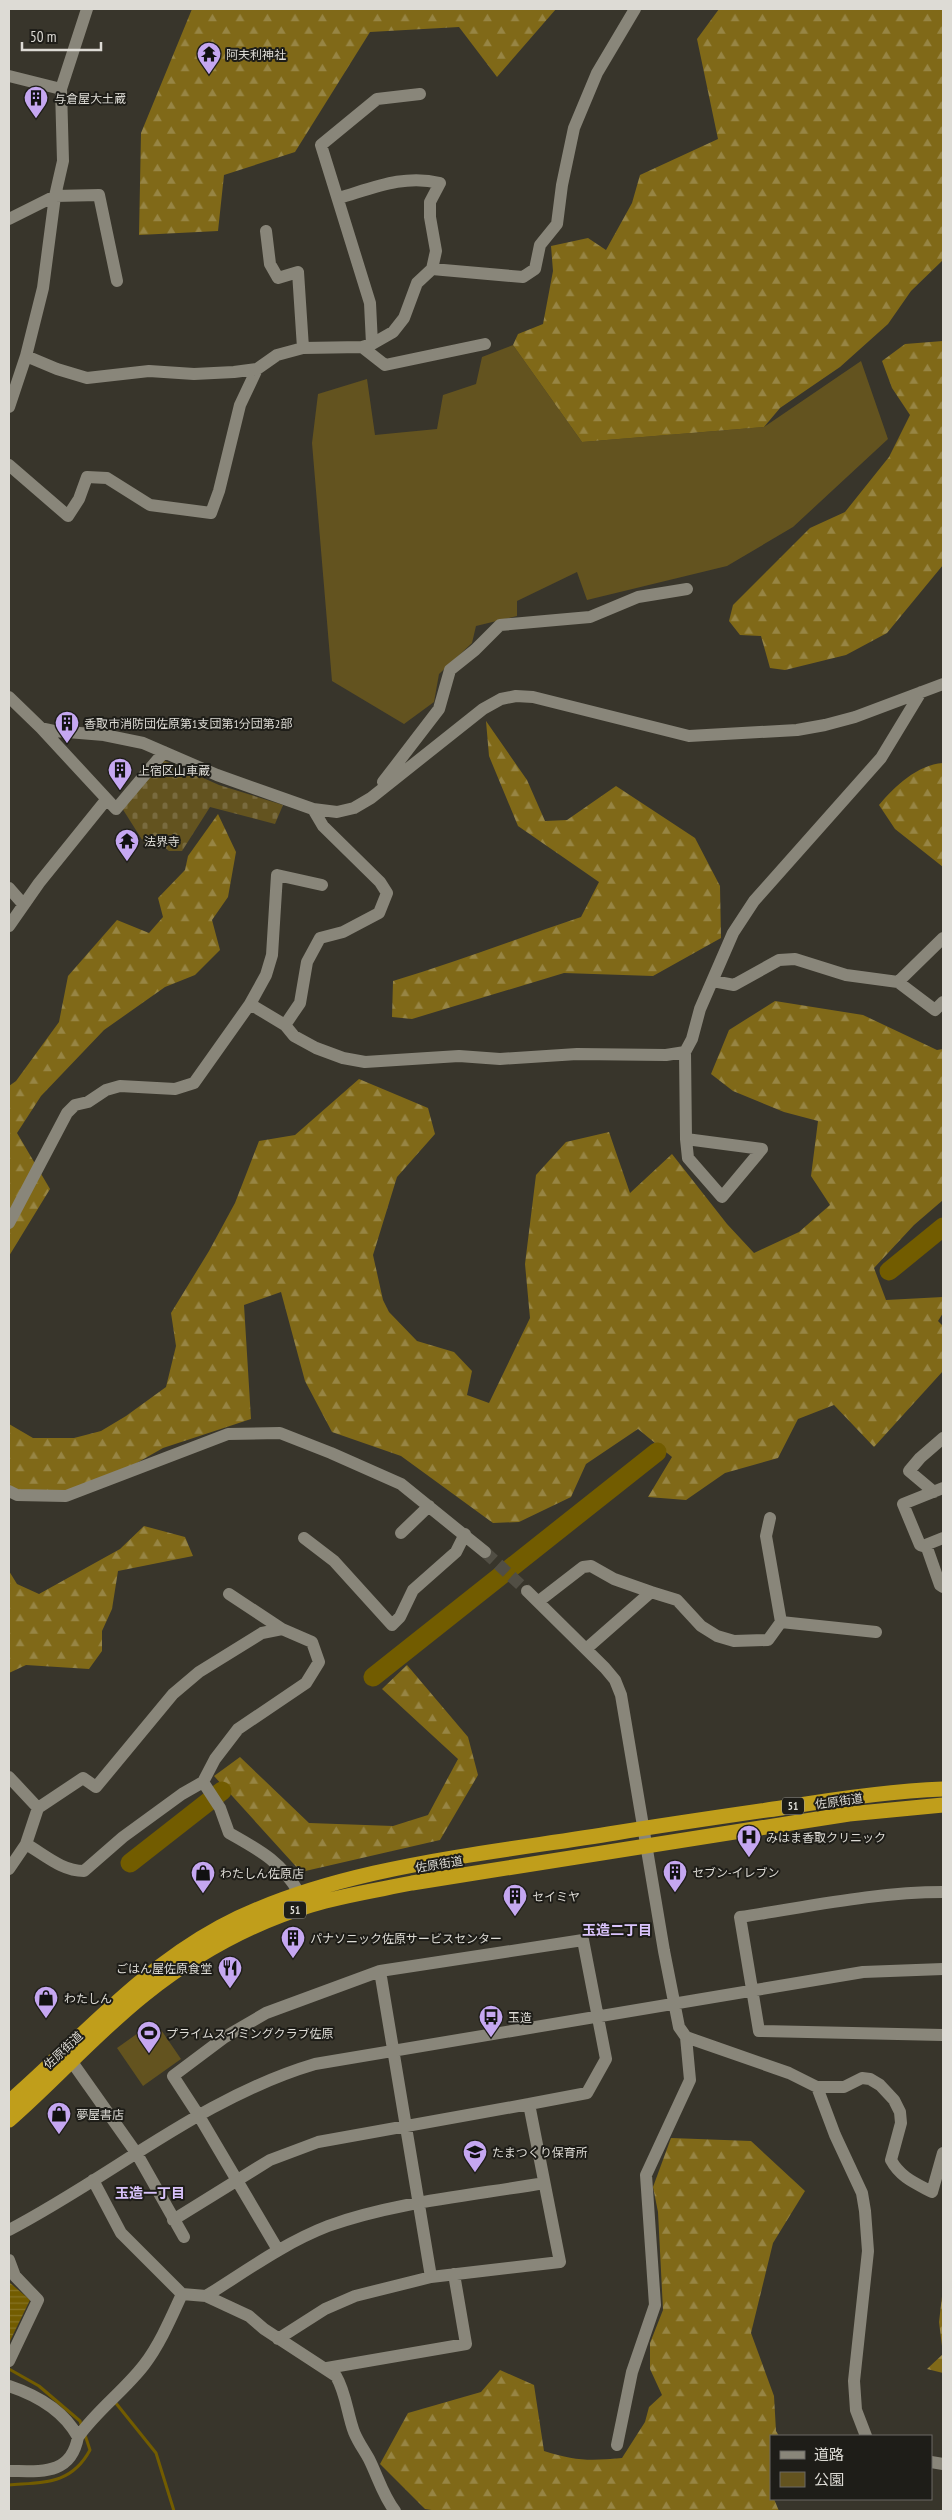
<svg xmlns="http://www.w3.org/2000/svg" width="952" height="2520" viewBox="0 0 952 2520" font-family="'PT Sans Narrow','Noto Sans JP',sans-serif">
<defs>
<pattern id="forest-firs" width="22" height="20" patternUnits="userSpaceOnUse" patternTransform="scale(1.25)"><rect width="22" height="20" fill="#806918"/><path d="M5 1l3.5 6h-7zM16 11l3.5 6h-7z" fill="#978544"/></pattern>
<pattern id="cemetery-stones" width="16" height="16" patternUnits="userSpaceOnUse" patternTransform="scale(1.25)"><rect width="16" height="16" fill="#63531f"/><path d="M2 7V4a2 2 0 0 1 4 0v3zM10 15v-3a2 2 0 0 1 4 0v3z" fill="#796b3f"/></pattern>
<pattern id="water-rules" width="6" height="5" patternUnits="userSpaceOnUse" patternTransform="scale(1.25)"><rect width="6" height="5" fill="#725c00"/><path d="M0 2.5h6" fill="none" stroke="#867324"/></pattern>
</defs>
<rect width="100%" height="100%" fill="#38352b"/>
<path fill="#63531f" d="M513,345L582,442L764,427L861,361L888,439L793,527L727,566L587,600L577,572L517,601V616L476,626L472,643L439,674L434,702L404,724L332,681L312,443L318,394L367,379L375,435L437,429L443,395L476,384L482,357Z
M155,2021L181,2059L143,2086L117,2048Z"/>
<path fill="url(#forest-firs)" d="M192,9H556L497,77L459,27L370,32L295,152L224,175L218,231L139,235L141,133Z
M719,9H943V260L911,291L888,324L840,367L780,408L764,427L582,442L513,345L518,334L543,324L553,271L551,246L588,238L606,250L632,203L640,175L718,139L697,39Z
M943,341V565L887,633L846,655L785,670L770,668L761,636L740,635L729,621L733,605L810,528L845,512L889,457L910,415L892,388L882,361L905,344Z
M486,721L527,780L545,821L567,820L616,786L695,838L720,886L721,938L653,976L564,973L412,1019L392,1017L393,981C457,962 518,938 581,917L599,882L518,826L489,756Z
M943,763V867L895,829L879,805C895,786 917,765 943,763Z
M218,814L236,852L228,897L212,920L220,950L195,975L165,987L104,1030L41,1096L17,1133L50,1189L9,1256V1086L16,1081L59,1022L68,976L117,920L149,933L163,917L158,898L185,870L188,856Z
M775,1001L863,1015L937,1050L943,1049V1200L914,1225L874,1268L886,1300L943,1297V1313L938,1321L943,1326V1371L874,1447L834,1405L798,1419L778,1458L725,1473L686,1500L648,1497L672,1457L638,1429L586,1464L571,1497L519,1522L493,1523L401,1456L332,1432L305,1381L281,1292L244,1305L251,1419L163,1448L105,1481L64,1493L18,1492L9,1487V1424L33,1438H74L101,1431L126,1416L166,1387L176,1346L171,1313L209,1251L235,1203L259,1141L295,1135L359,1079L428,1108L435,1134L397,1177L373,1255L383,1300L389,1312L417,1341L454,1352L472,1371L467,1395L489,1403L530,1318L525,1264L536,1175L566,1142L609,1132L630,1193L672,1154L727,1224L754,1253L799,1232L830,1205L811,1176L818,1121L784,1112L733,1091L711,1074L729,1030Z
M144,1526L185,1537L193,1556L118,1571L112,1609L102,1631V1651L89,1669L26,1665L9,1673V1571L17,1584L39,1594L120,1549Z
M407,1665L468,1737L478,1775L440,1840L301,1872L214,1776L240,1757L309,1823L393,1826L428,1815L458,1759L382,1689Z
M671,2138L751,2141L805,2191L773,2243L751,2333L774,2396L776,2431L779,2436H771V2499H774L779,2511H438L425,2509L380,2464L408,2413L481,2392L500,2370L534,2385L544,2451C575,2461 590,2461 622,2458L645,2422L649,2407L662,2395L650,2369V2343L663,2310L658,2212L653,2187Z
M943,2288V2373L927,2369L943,2354L939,2322Z"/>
<path fill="url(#cemetery-stones)" d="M161,759L219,785L283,805L275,824L210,807L182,851H169L154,839L146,846L122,808Z"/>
<path fill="url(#water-rules)" d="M9,2282L30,2300L9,2343Z"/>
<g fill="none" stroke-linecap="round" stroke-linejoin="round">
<path stroke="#725c00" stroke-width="3" d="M9,2369L39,2386L80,2421L82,2427
M115,2402L156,2453L174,2511
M9,2485C44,2482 71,2485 90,2450L85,2435"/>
<path stroke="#725c00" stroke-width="19" d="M889,1271L943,1227
M373,1677L657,1452
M130,1863L222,1791"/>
<path stroke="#514e44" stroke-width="12" stroke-dasharray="12 6" stroke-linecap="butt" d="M485,1552L527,1591"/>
<path stroke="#89867a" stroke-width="12" d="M9,76L61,89L87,9
M61,89L63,161L55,196L99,195L117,281
M339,198C373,188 404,174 440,183L430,202V217L436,251L432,269
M9,219L55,196L43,288L26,356L9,407
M266,231L270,264L278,278L298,272L303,348
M372,344L370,303L321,145L377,99L420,94
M362,347L385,365L485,344
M26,356L57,369L87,378L149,371L194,374L234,372L257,369L277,355L303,348L362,347L372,344L393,332L404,318L417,283L432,269L523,277L535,269L540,245L557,224L562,185L574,128L597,73L635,9
M9,465L68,516L79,499L87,477L107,478L150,505L211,513L219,491L240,405L257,369
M9,697L41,728L55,731L104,735L143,743L217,775L313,809L337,812L354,808L371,798L483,709L501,699L516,696L533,697L689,736L797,730L825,725L855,717L943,684
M41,728L116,809L164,752
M383,782L439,709L450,670L475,650L500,625L590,617L638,597L687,589
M9,888L23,904
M9,926L39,883L106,800
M713,981L734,985L779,960L795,959L846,975L898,982L935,1010L943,1002
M898,982L943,938
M250,1004L266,975L272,955L277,875L322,885
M285,1025L300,1003L307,962L320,938L343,932L379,913L387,893L380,882L323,826L313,809
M685,1052L686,1139L762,1149L722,1197L688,1158L686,1139
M9,1223L67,1113L75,1105L88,1102L106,1090L120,1086L175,1089L194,1083L250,1004L285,1025L294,1036L316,1048L343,1058L365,1062L459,1056L500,1059L577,1054L666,1055L685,1052L692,1039L700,1009L733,933L754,901L881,758L921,692
M943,1488L903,1504L920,1545L923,1546L943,1538
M9,1491L17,1495L66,1496L228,1434L280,1433L331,1453L401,1484L485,1552
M934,1492L909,1471L920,1458L943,1438
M401,1533L429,1506
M304,1538L334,1561L392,1625L400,1617L413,1590L456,1552L465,1534
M926,1545L940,1585L943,1587
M527,1591L605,1668L615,1680L621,1695L664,1951L679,2027L686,2037L690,2080L646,2175L655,2305L632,2372L617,2445
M229,1594L282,1629
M539,1601L583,1567L591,1566L614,1579L651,1592
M781,1622L876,1632
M586,1649L651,1592L677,1600L701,1626L717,1636L734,1641L768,1640L781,1622L766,1536L770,1518
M9,1777L38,1808
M203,1782L220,1808L229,1833C259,1850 281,1861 299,1893
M9,1869L26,1844L38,1808L83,1778L96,1787L173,1694L199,1672L262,1633L282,1629L312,1642L319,1662L306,1683L238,1729L215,1759L203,1782L182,1794L123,1837L84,1871C62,1871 45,1855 26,1844
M943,1892C875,1892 807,1907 740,1917L759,2031L943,2035
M686,2037L789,2073L817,2087H844L862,2078L870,2079L880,2085L894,2100L900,2112L901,2123L891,2160C900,2177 915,2183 932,2192L943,2153
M72,2062L137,2154L184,2237
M817,2087L835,2135L862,2193L865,2211L868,2251L854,2381L856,2410L866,2436
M93,2180L121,2233L182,2294L206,2296L249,2316L264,2329L336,2376C346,2393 347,2413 354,2432C358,2442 364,2450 369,2459C378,2477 383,2496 395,2511
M173,2220L270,2160L318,2142L529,2104
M9,2230C111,2177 203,2097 315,2064L863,1972L943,1969
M278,2250L199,2116L173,2076L225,2037L266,2013L380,1971L583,1940L606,2059L587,2093L529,2104L560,2262L431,2277
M9,2260L15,2276L38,2300L9,2361
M206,2296C246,2271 284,2243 328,2226C394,2202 475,2195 544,2183
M278,2339L325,2309L355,2296L431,2277L380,1971
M327,2368L466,2344L454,2274
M9,2386C36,2395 64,2411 78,2437C71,2476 40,2471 9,2471
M78,2437C97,2410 124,2391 144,2365C160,2344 171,2318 182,2294
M931,2462L943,2464"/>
<path stroke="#c09e1b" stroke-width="15" d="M9,2102C79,2041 137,1972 220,1927C335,1866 488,1854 615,1833C670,1824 726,1816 781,1808C835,1799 889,1791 943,1789
M9,2120C55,2080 97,2032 145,1994C195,1954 251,1923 311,1905C344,1895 378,1890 412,1883L849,1814L943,1805"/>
</g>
<defs>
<symbol id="temple-pin" viewBox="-11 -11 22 30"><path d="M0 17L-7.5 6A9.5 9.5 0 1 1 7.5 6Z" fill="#c5a7f1" stroke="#1e1d18"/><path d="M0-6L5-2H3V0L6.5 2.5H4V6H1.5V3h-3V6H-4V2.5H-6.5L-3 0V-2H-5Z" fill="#111"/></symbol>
<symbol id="building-pin" viewBox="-11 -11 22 30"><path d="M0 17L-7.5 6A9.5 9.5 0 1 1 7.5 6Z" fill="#c5a7f1" stroke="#1e1d18"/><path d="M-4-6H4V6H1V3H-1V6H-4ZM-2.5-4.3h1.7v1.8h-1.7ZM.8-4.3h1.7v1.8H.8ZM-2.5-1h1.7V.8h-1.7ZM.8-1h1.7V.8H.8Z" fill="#111"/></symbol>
<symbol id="hospital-pin" viewBox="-11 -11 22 30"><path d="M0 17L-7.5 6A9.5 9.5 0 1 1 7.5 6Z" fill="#c5a7f1" stroke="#1e1d18"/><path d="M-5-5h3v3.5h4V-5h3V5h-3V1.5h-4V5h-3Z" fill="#111"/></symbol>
<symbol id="shop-pin" viewBox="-11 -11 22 30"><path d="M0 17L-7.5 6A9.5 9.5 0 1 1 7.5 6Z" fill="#c5a7f1" stroke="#1e1d18"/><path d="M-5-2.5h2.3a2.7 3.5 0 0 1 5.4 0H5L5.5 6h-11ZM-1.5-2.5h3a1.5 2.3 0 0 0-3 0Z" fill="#111"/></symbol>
<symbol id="restaurant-pin" viewBox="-11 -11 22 30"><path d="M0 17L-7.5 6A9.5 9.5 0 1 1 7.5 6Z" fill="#c5a7f1" stroke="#1e1d18"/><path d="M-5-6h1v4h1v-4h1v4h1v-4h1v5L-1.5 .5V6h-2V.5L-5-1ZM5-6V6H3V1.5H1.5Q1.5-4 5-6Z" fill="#111"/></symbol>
<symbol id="bus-pin" viewBox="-11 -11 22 30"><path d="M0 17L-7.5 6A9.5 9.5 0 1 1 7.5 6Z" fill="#c5a7f1" stroke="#1e1d18"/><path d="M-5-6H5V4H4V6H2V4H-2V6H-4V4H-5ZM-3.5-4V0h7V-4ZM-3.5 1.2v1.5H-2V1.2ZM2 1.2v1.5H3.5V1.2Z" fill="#111"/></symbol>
<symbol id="stadium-pin" viewBox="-11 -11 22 30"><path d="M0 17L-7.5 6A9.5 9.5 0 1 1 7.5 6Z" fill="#c5a7f1" stroke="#1e1d18"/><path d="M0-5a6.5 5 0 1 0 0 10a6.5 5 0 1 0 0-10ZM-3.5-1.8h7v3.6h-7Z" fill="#111"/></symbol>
<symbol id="school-pin" viewBox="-11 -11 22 30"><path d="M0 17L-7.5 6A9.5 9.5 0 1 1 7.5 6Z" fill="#c5a7f1" stroke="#1e1d18"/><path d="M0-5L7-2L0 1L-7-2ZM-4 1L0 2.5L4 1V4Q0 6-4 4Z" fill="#111"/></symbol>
</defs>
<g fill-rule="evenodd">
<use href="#temple-pin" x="195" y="40" width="28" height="38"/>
<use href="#building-pin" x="22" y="84" width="28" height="38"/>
<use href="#building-pin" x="53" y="709" width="28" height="38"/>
<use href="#building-pin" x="106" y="756" width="28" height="38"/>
<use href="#temple-pin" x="113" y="827" width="28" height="38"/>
<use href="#hospital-pin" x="735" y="1823" width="28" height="38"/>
<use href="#building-pin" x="661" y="1858" width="28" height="38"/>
<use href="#shop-pin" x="189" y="1859" width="28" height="38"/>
<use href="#building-pin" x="501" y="1882" width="28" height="38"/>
<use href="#building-pin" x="279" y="1924" width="28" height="38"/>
<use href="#restaurant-pin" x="216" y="1954" width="28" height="38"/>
<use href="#shop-pin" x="32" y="1984" width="28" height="38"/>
<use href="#bus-pin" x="477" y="2003" width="28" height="38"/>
<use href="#stadium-pin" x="135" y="2019" width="28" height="38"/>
<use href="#shop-pin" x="45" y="2100" width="28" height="38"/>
<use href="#school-pin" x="461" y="2138" width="28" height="38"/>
</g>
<g text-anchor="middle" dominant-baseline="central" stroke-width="4" stroke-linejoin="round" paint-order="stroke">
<g fill="#1e1d18" stroke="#a4a29c" stroke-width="1">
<rect x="782" y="1797.5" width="22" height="17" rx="4"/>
<rect x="284" y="1901.5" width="22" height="17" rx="4"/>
</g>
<g font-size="11" font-weight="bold" fill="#dddbd5">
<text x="793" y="1806">51</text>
<text x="295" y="1910">51</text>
</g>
<g font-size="12" fill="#dddbd5" stroke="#1e1d18" text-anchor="start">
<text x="226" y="54">阿夫利神社</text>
<text x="54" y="98">与倉屋大土蔵</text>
<text x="84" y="723">香取市消防団佐原第1支団第1分団第2部</text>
<text x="138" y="770">上宿区山車蔵</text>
<text x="144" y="841">法界寺</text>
<text x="766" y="1837">みはま香取クリニック</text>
<text x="692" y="1872">セブン-イレブン</text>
<text x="220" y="1873">わたしん佐原店</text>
<text x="532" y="1896">セイミヤ</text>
<text x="310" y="1938">パナソニック佐原サービスセンター</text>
<text x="212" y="1968" text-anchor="end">ごはん屋佐原食堂</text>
<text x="64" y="1998">わたしん</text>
<text x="508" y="2017">玉造</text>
<text x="166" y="2033">プライムスイミングクラブ佐原</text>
<text x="76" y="2114">夢屋書店</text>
<text x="492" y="2152">たまつくり保育所</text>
</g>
<g font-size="12" fill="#dddbd5" stroke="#1e1d18">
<text transform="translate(839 1801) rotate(-8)">佐原街道</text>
<text transform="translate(439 1864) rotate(-9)">佐原街道</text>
<text transform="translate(63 2050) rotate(-43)">佐原街道</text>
</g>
<g font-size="14" font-weight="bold" fill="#d9c3fb" stroke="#1e1d18">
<text x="617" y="1930">玉造二丁目</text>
<text x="150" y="2193">玉造一丁目</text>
</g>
</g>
<rect width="952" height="2520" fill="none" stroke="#dddbd5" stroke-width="20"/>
<rect x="770" y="2435" width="162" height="65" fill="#1e1d18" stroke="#6a6964"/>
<rect x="780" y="2451" width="25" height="8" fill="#89867a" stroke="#6a6964"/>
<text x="814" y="2460" font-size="15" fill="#dddbd5">道路</text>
<rect x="780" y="2472" width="25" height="15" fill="#63531f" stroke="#6a6964"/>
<text x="814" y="2485" font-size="15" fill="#dddbd5">公園</text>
<path d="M22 42v8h79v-8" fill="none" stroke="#dddbd5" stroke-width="2.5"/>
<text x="30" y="42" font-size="15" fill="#dddbd5" stroke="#1e1d18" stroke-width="4" paint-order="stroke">50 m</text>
</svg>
